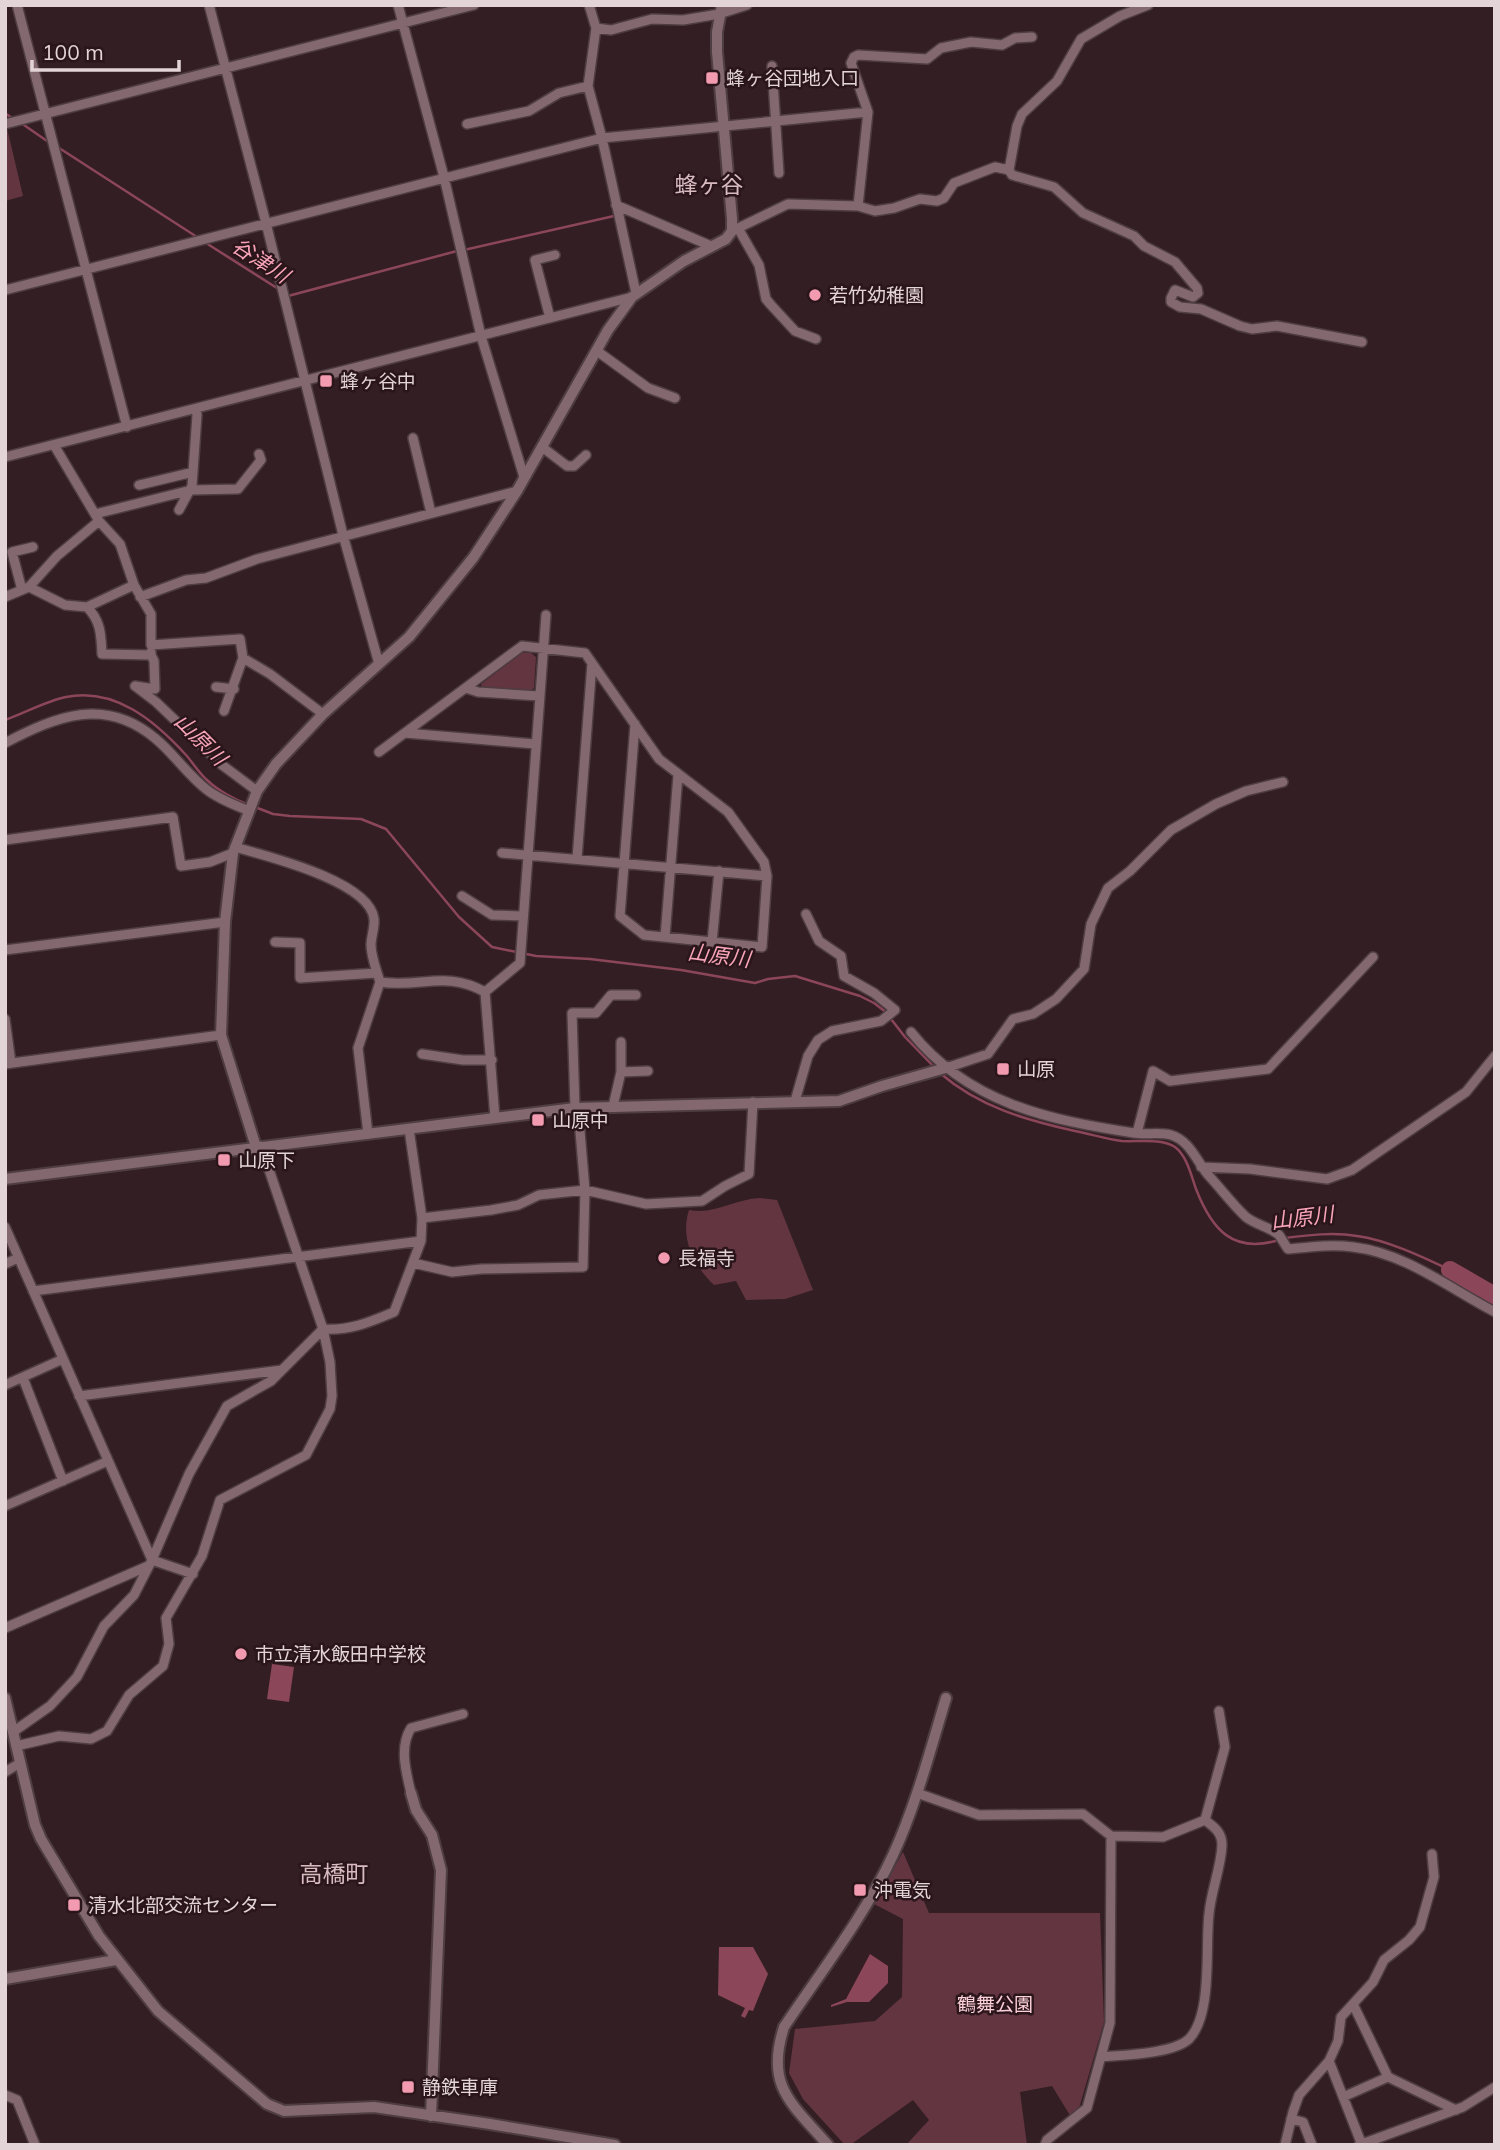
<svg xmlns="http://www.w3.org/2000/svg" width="1500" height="2150" viewBox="0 0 1500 2150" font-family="Mulish,'Noto Sans JP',sans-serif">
<rect width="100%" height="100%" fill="#331f23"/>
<path fill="#633541" d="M7,128L23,196L5,201V129Z
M523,652L531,653L536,657L534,688L529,692L482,688L481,684Z
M760,1198L777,1200L813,1290L785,1299L746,1300L736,1281L714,1285C693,1265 680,1238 689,1210C715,1215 734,1199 760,1198Z
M903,1852L929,1913H1100L1104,2022L1080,2105L1071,2117L1052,2086L1020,2092L1027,2145H906L929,2120L913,2100L850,2145H845L803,2099L789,2073L795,2029L875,2021L902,1997L903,1919L874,1904Z"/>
<path fill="#8c4659" d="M272,1664L294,1667L289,1702L267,1699Z
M719,1947H753L768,1974L753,2011L749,2010L745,2018L741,2016L745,2008L718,1995Z
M870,1954L888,1966V1983L869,2002H847L831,2007V2005L846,1999Z"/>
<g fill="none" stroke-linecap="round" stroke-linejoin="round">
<path stroke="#8c4659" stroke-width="2.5" d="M5,113L12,118
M21,123L50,143
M56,146L197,237
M206,243L280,290
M464,250L614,216
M288,296L457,251
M5,720C25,713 46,701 66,697C115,687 155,721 186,755C193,763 199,773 207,780C217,790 235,800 249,805
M255,807L273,814L290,816L361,819L386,829L459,917L492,947L536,956L590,959L681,970L755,983L768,979L795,976L860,996L874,1003L887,1013
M891,1019L905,1037L935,1068
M940,1073C979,1107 1026,1120 1075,1131C1091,1134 1106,1139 1122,1141C1137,1142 1162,1138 1175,1147C1187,1156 1191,1175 1196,1189C1212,1230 1233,1254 1279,1240
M1285,1238C1309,1235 1333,1232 1357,1236C1387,1240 1423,1257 1450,1270"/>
<path stroke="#8c4659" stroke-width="18" d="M1450,1270L1495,1296"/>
<defs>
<path id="minor" d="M17,5L127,427
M209,5L266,223L343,535L379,664
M398,5L444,177L481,336L524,477
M589,5L596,28L588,86L602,138L636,293
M596,28L611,30L652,19L683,20L719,14L747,5
M772,66L779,173
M5,124L474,5
M467,124L529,111L559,93L588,86
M1009,170L1017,126L1022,114L1057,81L1081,39L1120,16L1148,5
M616,205L711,246
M858,206L868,112L851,63L854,57L858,55L927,59L941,48L971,42L1002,45L1015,38L1032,37
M738,228L759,265L766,299L771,305L795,331L816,339
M732,231L788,204L858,206L875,211L894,208L920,199L937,201L944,198L954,183L995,167L1009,170L1012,175L1054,187L1083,213L1134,236L1144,246L1175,262L1197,288L1198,293L1193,297L1175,290L1171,298V302L1180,307L1201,309L1240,326L1252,329L1277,326L1362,342
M5,290L602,138L868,112
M550,318L535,260L555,255
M597,351L648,388L675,398
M413,438L431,513
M54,445L99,521L120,544L134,585L151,614V645L240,639L243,658L270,674L323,714
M542,447L567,466H574L586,455
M5,457L632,297
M139,485L193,472
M179,510L192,486L197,415L196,409
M95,514L191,490L238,489L261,460L259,454
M29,587L57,556L99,521
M22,590L12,552L33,547
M5,597L29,587L65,605L87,607L134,585
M140,597L186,580L206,578L257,559L517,491
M87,607C101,621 101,635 102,654L151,655V652
M151,655L154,661L155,689L135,686L156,702L222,765L257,791
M216,687L234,689
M466,688L478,692L539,696
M224,711L243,658
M405,733L535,744
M5,743C57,716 105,696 156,739C174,754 187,774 206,789C218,799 235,805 249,811
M379,752L522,646L585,653L659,759L728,812L764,862L767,876L762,947L644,935L620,916L635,724
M5,840L173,817L181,866L210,862L233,853
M235,847C266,856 370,881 374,919C375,927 371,937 371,945C371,957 377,971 380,982C421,988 446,970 485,992
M502,853L767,876
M577,859L592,663
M462,896L492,915L522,916
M665,937L678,775
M275,942L300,943V978L377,973
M712,942L719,871
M5,950L225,922
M5,1019L11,1063
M911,1032C968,1103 1048,1120 1134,1133C1146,1135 1160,1132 1171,1135C1191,1141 1197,1163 1210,1177C1222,1190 1233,1205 1246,1217C1256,1225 1270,1227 1279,1235C1282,1239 1285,1245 1288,1249C1309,1247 1331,1244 1353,1247C1405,1253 1449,1288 1495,1312
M422,1054L463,1060H492
M5,1064L221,1035
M949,1067L988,1054L1013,1019L1033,1014L1056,999L1084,969L1091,924L1108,888L1130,871L1171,830L1216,804L1246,791L1283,782
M621,1072V1042
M795,1101L808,1056L818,1040L832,1031L881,1021L895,1010L874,993L844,976L841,956L819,941L806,914
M613,1106L621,1072L648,1071
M575,1108L572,1013H596L611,995H636
M495,1118L485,992L520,963L546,615
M1137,1133L1153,1071L1170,1081L1268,1069L1373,957
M368,1134L358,1048L380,982
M1201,1167L1250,1169L1327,1179L1352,1170L1466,1092L1495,1056
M422,1218L491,1210L518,1205L539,1195L585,1190L646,1204L702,1201L725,1186L749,1174L753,1102
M5,1227L152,1560L193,1574
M413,1263L452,1272L481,1269L583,1267L585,1190L578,1108
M5,1264L18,1258
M33,1291L421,1241
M23,1378L63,1481
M5,1385L63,1359
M79,1396L282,1370
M5,1506L108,1461
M5,1628L148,1566
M13,1732L50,1706L77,1677L104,1626L134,1595L152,1560L189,1474L227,1406L271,1381L323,1329C350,1331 370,1322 394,1312L421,1241L422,1218L409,1129
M16,1746L59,1736L91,1739L107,1731L129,1695L163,1666L169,1644L166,1618L202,1556L220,1500L306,1455L330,1409L332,1396L330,1362L323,1329L261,1146
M5,1772L20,1763
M411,1793C406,1772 399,1747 411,1728L463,1714
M917,1793L979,1815L1083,1814L1111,1836L1110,2023L1087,2108L1047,2140L1045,2145
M1111,1836L1163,1837L1205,1820
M1353,2004L1388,2077L1456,2110
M1101,2057C1122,2055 1173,2054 1189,2039C1213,2014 1205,1947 1209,1914C1211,1891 1221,1868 1222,1845C1222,1832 1214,1827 1205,1820L1225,1747L1219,1711
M1329,2061L1362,2145
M5,2095L17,2100L35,2145
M1343,2097L1388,2077
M1291,2119L1303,2122L1312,2145
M1285,2145L1293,2112L1299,2095L1329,2061L1338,2041L1341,2017L1373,1982L1384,1960L1409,1940L1420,1927L1434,1877L1432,1854
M1359,2145L1463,2107L1495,2087"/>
<path id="tertiary" d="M256,1147L221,1035L225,922L233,853L257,791L276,764L323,714L409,637L473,558L517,491L608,330L632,297L684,261L726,239L732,231V219L717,52V32L722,5
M5,1179L575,1108L839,1101L882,1086L949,1067
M5,1698L35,1825L41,1839L99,1936L158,2011L267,2104L284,2111L374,2107L490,2124L615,2145
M411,1793L416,1810L432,1835L441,1870L431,2116
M5,1979L116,1960
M828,2145C791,2103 765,2086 784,2027C820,1973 866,1914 893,1855C916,1805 930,1751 946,1698"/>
</defs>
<use href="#minor" stroke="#4e3d42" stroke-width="12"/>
<use href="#tertiary" stroke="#4e3d42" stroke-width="14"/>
<use href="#minor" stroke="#83696f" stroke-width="9"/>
<use href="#tertiary" stroke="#83696f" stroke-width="10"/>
</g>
<g fill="#f29aaf" stroke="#29151a" stroke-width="2.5">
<rect x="705" y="71" width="14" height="14" rx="3.5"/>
<circle cx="815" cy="295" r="7"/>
<rect x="319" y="374" width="14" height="14" rx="3.5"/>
<rect x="996" y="1062" width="14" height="14" rx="3.5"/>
<rect x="531" y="1113" width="14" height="14" rx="3.5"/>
<rect x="217" y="1153" width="14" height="14" rx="3.5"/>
<circle cx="664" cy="1258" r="7"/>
<circle cx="241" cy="1654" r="7"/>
<rect x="853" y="1883" width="14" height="14" rx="3.5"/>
<rect x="67" y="1898" width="14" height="14" rx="3.5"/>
<rect x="401" y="2080" width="14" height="14" rx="3.5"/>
</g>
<g text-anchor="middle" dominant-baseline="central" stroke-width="5" stroke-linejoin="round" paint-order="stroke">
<g font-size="19" fill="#e3d4d7" stroke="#29151a" text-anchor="start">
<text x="726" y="78">蜂ヶ谷団地入口</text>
<text x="829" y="295">若竹幼稚園</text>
<text x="340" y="381">蜂ヶ谷中</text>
<text x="1017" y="1069">山原</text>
<text x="552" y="1120">山原中</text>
<text x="238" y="1160">山原下</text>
<text x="678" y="1258">長福寺</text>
<text x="255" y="1654">市立清水飯田中学校</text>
<text x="874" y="1890">沖電気</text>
<text x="88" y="1905">清水北部交流センター</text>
<text x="422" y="2087">静鉄車庫</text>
</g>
<g font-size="19" fill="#fcd0da" stroke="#29151a">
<text x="995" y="2004">鶴舞公園</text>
</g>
<g font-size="21" font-style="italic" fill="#f8a4b8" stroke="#29151a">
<text transform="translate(261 260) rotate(33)">谷津川</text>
<text transform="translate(201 739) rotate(45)">山原川</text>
<text transform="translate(719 955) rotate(7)">山原川</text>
<text transform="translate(1302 1217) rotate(-7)">山原川</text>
</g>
<g font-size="23" fill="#d7bbc1" stroke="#29151a">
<text x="709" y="184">蜂ヶ谷</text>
<text x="334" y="1873">高橋町</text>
</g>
</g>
<rect width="1500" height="2150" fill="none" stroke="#e3d4d7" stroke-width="14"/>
<path d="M32 60v10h147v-10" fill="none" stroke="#e3d4d7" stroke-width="3.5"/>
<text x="42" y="60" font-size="21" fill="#e3d4d7" stroke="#29151a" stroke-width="5" paint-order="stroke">100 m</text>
</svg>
